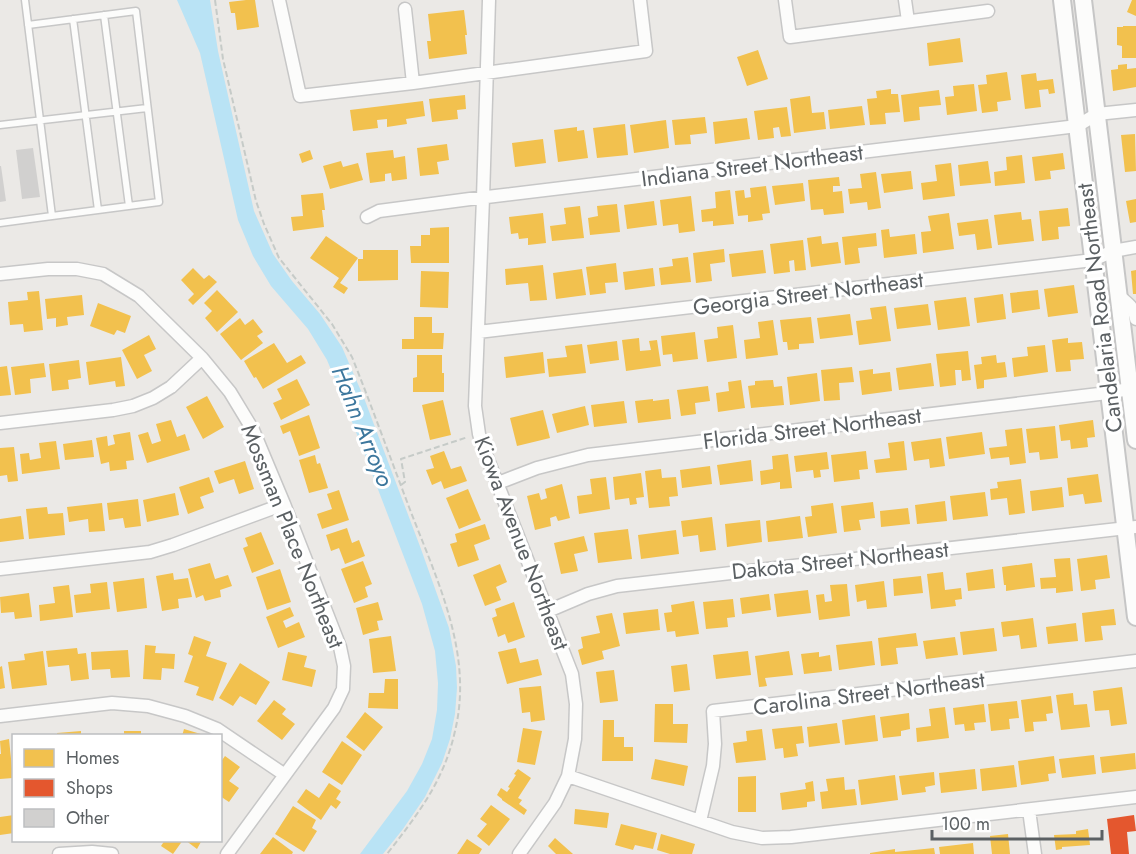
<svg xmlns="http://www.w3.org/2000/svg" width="1136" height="854" viewBox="0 0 1136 854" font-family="Jost,sans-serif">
<rect width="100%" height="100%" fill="#ebe9e6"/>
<path fill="#b9e3f5" d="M177,0H210L218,51L254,211L273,254L292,281L320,314L342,347L364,398L421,549L449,628L456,666L457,688L455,714L450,739L442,763L425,797L403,829L383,854H360L407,791L422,764L432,739L437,710L438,683L435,651L422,604L346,406L327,360L308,329L271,286L253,256L238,220L200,53Z"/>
<path fill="#f2c14e" d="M246,0H255L259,27L237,30L235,13H231L229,2Z
M1132,0H1136V16L1127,12Z
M464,10L467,35H465L467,54L429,59L427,41H431L428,14Z
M1123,26H1136V58H1122V46L1117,45V27H1123Z
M960,38L963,62L929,66L927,43Z
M758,50L768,79L747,86L737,57Z
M1127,64V69L1136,68V87L1113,91L1111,70L1118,69V65Z
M1007,72L1011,100L997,102L998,111L982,113L978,85L987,84L986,75Z
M1036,73L1037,81L1053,79L1055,93L1049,94L1048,89L1039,90L1041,107L1025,109L1021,75Z
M974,84L977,111L947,115L945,97L954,96L953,86Z
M891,89V94H898L900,112L885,113L886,124L870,125L867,99L877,98L876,91Z
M939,90L941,105L919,107L920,120L904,122L901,95Z
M465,95L466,109L457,110L458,119L432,122L429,99Z
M810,96L812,113L824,112L826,129L794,133L790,99Z
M423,101L425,116L406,119L407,124L387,127V119L377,120L378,128L353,131L350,110Z
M862,106L865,125L830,129L828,110Z
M787,107L791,136L781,137L779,127L773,128L774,138L758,140L754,111Z
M705,117L707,133L690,135L691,144L675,145L672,120Z
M747,118L750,139L715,144L713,122Z
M666,120L669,148L634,153L630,125Z
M625,124L628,155L597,158L593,128Z
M577,127V131L584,130L588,158L558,162L554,130Z
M1135,134L1136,171L1125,172L1121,135Z
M543,139L546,163L515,167L512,143Z
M447,144L449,160L437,162L439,174L420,176L417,148Z
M310,150L313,159L302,163L299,154Z
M393,150L394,158L405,156L407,179L392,181L391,173L385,174V181L370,183L366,153Z
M1063,153L1065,169L1050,171L1051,179L1035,181L1032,157Z
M1022,155L1025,183L995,186L994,172L1007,170L1006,157Z
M341,161L343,167L358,163L363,180L330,189L323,166Z
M988,161L991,183L960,186L958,165Z
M951,163L955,196L923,200L921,183L937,181L935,165Z
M911,171L913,189L884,193L881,174Z
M876,172L881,208L868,210L867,202L850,204L848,189L862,188L860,174Z
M839,177L840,186H833V192L842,191L844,213L824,215L823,209L811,210L808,180Z
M803,183L805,201L775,205L772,186Z
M766,186L770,213L762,214L763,220L748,222V215L738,216L735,191L744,190L745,198L751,197L750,188Z
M730,190L734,224L713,226V221L702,222L701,210L716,208L715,192Z
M323,193L325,210H322L324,227L293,231L291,217L303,216L301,195Z
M691,196L695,231L679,233L678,224L663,226L660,200Z
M1136,199V222L1130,223L1126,201Z
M654,201L657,225L627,229L624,205Z
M617,204L620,232L590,235L588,218L598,216L597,206Z
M580,206L584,238L552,241L550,226L566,224L564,208Z
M1068,208L1070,226L1058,227L1059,239L1042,241L1039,211Z
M1021,212L1022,220L1031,219L1034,241L998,245L994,215Z
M543,213L546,243L528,245V238L519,239L518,233L511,234L509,217Z
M949,213L954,249L923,253L921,232L931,231L928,216Z
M988,219L992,248L977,250L975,234L959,236L957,223Z
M449,227V263H411L410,246H421V235H430V228Z
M889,229L890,237L915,234L917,254L884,258L881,230Z
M876,233L877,246L858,248L860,263L845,265L842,237Z
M326,236L358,258L340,283L348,288L344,294L333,287L339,278L310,258Z
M821,236L822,244L838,242L841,263L811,267L807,238Z
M803,240L806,270L795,271L794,260L789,261L790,272L774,274L770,244Z
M724,249L725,262L710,264L712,281L696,283L693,253Z
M363,250H398V280L358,281V259H363Z
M763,250L766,273L732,277L729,254Z
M688,257L691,282L661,285L659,268L673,266L672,259Z
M616,263L618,282L605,283L606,293L590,295L586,267Z
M543,265L547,300L530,301L528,283L506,285L505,269Z
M193,268L204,279L209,275L217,282L193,305L188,300L194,294L181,280Z
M653,268L655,286L625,290L623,272Z
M582,269L586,295L556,299L553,273Z
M1136,270V294H1133L1131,271Z
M421,271L449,272L448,308L420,307Z
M1074,285L1078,313L1048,317L1044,289Z
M217,290L238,312L217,332L205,318L212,311L204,303Z
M1038,290L1040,309L1012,313L1010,293Z
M39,291L43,330L24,332L23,324L10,325L8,302L28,300L27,292Z
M1003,294L1006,319L977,323L974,298Z
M82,295L84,315L67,317L68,325L56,327V318L47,319L45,299Z
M966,297L970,326L938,330L934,301Z
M98,303L131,316L125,333L117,330L114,335L90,326Z
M928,304L931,325L897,329L894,308Z
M886,306L891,341L859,345L856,321L872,319L870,308Z
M850,314L853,335L820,339L817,318Z
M414,317H432V333H444L443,349H402V339H414Z
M811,317L814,343L799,344V349L788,350L787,342H783L780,320Z
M240,318L245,325L253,319L263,332L257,336L263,343L241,360L220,334Z
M773,320L778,355L746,359L744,340L760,338L758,322Z
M733,325L737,358L707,362L704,340L718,338L717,327Z
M695,332L698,359L673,362L672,354L663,355L661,336Z
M149,335L156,349L144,355L152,371L137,379L122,350Z
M639,338L640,351L651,350L649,341L657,340L661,366L626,371L622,340Z
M1068,338V343L1082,342L1084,359L1070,360L1071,371L1056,372L1052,340Z
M617,341L619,360L590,364L587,345Z
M274,343L287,363L301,355L306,363L263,389L256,377L254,378L244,361Z
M582,344L586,373L549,377L547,359L567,357L565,346Z
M1045,345L1048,372L1014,377L1012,358L1028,356L1027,347Z
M968,351L971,380L962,381L961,370H955L956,385L940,387L936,354Z
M543,352L545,373L506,378L504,357Z
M417,355H442V373H444V392H413V378L417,377Z
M996,355L997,363L1005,362L1007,377L984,380V388L977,389L974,365L982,364L981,357Z
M121,357L125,386L116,387L115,381L89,385L86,362Z
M79,360L81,378L68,380L69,389L52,391L49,364Z
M44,363L46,377L30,379L31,393L15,395L11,367Z
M931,363L934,386L899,390L896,368Z
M7,366L11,395L0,396V367Z
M852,367L854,382L839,383L840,400L824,401L821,370Z
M873,369V374L890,372L892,391L862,395L859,371Z
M817,373L820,401L790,405L787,377Z
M297,379L310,405L281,420L273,403L282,399L277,389Z
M741,380L745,408L718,412L716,393L729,391L728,382Z
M773,380L774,387L782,386L784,405L751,408L748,386L755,385V381Z
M708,386L710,401L695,403L696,414L681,416L677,390Z
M207,396L224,427L203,439L186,407Z
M653,399V401L669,399L671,419L638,423L635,401Z
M443,400L451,435L430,440L422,405Z
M624,401L627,423L594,427L591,405Z
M585,406L589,425L557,433L552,414Z
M543,410L550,438L517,446L510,418Z
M309,415L320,448L299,456L290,431L283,434L280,426Z
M171,420L177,437L185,434L190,450L147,463L138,435L148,432L152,444L161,441L156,424Z
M1093,420L1095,437L1087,438L1088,447L1071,449L1070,440L1061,441L1059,425Z
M1055,426L1058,458L1040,460L1039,452L1029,453L1026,429Z
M1022,428L1026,463L1010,465L1009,457L991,459L989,448L1007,446L1005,430Z
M130,432L134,460L126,461L127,469L110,471L109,462L101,464L96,438L107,436L108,446L115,444L113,435Z
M982,432L985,454L949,459L946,437Z
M941,438L945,466L930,468L929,459L914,461L911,442Z
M92,440L94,457L65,460L63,444Z
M56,441L60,469L22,474L20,454L29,453L30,460L41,458L39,443Z
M904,441L907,470L876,473L874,460L890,458L888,443Z
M14,447L18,481L8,482L7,475L0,476V448Z
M444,451L451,469L461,466L467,481L444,489L441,481L432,485L426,470L434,468L430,456Z
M866,451L868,469L859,470L860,479L834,482L831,455Z
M827,452L829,469L820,470L821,477L814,478L813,470L796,472L794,456Z
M788,454L792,488L780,489V482L761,485L760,471L773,469L772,456Z
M315,455L317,464L320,463L328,488L309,493L299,460Z
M751,460L753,481L720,485L717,465Z
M245,461L254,489L239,494L234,479L219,484L214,471Z
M710,466L712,484L682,488L680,470Z
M661,469L662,478L676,477L678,496L669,497L670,506L649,508L645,471Z
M641,473L644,497L636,498L637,504L630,505L629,498L615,500L613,477Z
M1098,474L1102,502L1085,504L1083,494L1069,496L1067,478Z
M209,477L214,492L200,497L204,508L188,514L179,487Z
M606,477L610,509L579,514L577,496L592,494L590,479Z
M1021,479L1025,513L1009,515L1007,498L991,500L990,489L998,488L997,482Z
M562,484L570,518L558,521L556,516L550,518L551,526L535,530L527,496L539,493L541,500L547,498L545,489Z
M1062,487L1064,507L1032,511L1030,491Z
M468,489L481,520L459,529L446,498Z
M339,490L349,520L322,529L317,514L332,509L327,494Z
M985,492L988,516L953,520L950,496Z
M175,493L179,515L147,522L143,500Z
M138,499L141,526L125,528L123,518L109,520L107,503Z
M945,501L947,521L917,524L915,505Z
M873,502L875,518L859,520L861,530L844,532L841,506Z
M102,503L105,531L89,532L88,519L69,522L67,507Z
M833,503L837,533L808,537L805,517L812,516L811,506Z
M47,507L48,514L63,513L65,535L29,539L26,509Z
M908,508L910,524L881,527L880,511Z
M21,516L24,539L0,542V519Z
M800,516L803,538L768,542L766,521Z
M712,517L716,550L700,552L698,535L683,537L681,521Z
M760,520L762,542L727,547L725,524Z
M485,524L490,539L474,545L479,560L458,567L450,544L457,542L455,534Z
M347,528L352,543L359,540L365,556L345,564L339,548L331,551L326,535Z
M628,529L632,559L598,563L594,533Z
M676,530L679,554L641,559L638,535Z
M261,532L274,564L252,573L243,548L248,546L245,538Z
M584,536L588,551L574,554L578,571L561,574L554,543Z
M1107,555L1110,578L1095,580L1096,589L1081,591L1077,559Z
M1070,558L1073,591L1056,593V588L1041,589L1040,578L1056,577L1054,559Z
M363,561L372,584L365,587L368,597L354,603L341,569Z
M210,563L215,579L228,575L232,586L220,590L221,597L205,601L203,595L196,598L188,569Z
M1032,563L1035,587L1006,591V585H1004L1002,567Z
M500,564L507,582L496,587L501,600L485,606L473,575Z
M280,569L291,602L267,610L256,577Z
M993,569L995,588L968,591L966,573Z
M943,572L945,590L961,588L962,599L955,600L956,606L931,609L927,574Z
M173,573L174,580L188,578L192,597L178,599L179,608L162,611L156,576Z
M921,576L923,593L894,596L893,579Z
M144,578L147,608L117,612L113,582Z
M884,581L887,607L867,609L866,600L857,602L855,585Z
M107,582L110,609L76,613L74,595L91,593L90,584Z
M847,584L850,616L819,620L816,595L824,594L825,602L832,601L830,585Z
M69,585L73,617L40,621L39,605L55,603L53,587Z
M808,590L811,613L777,617L774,594Z
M29,593L32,617L15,619L14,612L1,613L0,597Z
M769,594L771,610L742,614L740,598Z
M733,599L735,617L727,618L728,627L706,629L703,602Z
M694,601L699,634L676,637L675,631L667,632L664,613L672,612L671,605Z
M378,602L383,620L377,621L379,630L363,635L356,608Z
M514,602L525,637L508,643L505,634L498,637L492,618L497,616L495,609Z
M290,607L294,616L283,621L286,628L299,622L305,637L278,648L266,617Z
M658,609L660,630L626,634L623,613Z
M1114,609L1116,625L1101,626L1103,640L1085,642L1082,613Z
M612,613L620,646L602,651L604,659L582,665L578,650L583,648L581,637L600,633L596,616Z
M1033,618L1037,647L1021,649L1019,635L1003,637L1001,622Z
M1076,623L1078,641L1048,644L1046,627Z
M994,628L997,651L963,655L960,632Z
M916,633L918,646L896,648L898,664L881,666L878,638Z
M194,636L211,642L206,656L227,663L213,701L196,695L199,687L184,682L193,656L188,654Z
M391,636L396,671L373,673L369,639Z
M955,637L958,655L926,659L923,641Z
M872,641L875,665L839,670L836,645Z
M145,645L156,646L155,653L175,654L174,669L162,668L161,680L143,679Z
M77,648L78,654L86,653L89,679L71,681L69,665L48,667L46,651Z
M516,648L520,663L538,659L542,675L507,684L498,652Z
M128,650L130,677L111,678L110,669L92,670L91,652Z
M43,651L47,685L12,689L8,662L25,660L24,654Z
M748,651L751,675L716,679L713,655Z
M789,651L793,675L765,678L767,686L759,687L755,656Z
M288,652L307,656L304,667L316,670L312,687L282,680Z
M819,652V657L830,655L832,671L804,674L801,654Z
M240,663L270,682L256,705L240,696L233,706L219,698Z
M687,664L690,690L674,692L671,666Z
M2,666L5,688L0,689V667Z
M614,670L618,701L600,703L596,672Z
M385,679H398V709L368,708L369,693H384Z
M541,686L545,720L531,722L530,712L522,713L519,688Z
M1122,687L1127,724L1111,726L1109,710L1095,711L1093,691Z
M1073,693L1074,705L1087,704L1090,727L1061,730L1056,695Z
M1051,696L1053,713L1046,714L1047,721L1033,722L1034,731L1025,732L1021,700Z
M274,700L286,709L282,714L295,724L282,740L257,721Z
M1017,701L1019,718L1009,719L1010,729L991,731L988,704Z
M655,704H673V724H688L687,743L654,742Z
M984,704L986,722L974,723L975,730L965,731L964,724L955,725L953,708Z
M945,707L949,738L917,742L916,728L931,726L929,709Z
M365,712L383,727L364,751L346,737Z
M909,713L910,729L901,731V736L883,738L880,717Z
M875,715L878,741L845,745L842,720Z
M603,720H614V737H624V747H633V761H602Z
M837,723L840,743L809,747L807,727Z
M802,726L804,743L796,744L798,756L784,758L783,748L775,749L772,729Z
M523,728L542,731L535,765L517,762Z
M184,729L204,735V736H182Z
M762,729L766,760L736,763L733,743L747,741L746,731Z
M81,731V736H57V733Z
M124,731H141V736H124Z
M9,739L13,778L0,779V754H1L0,741Z
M342,741L362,755L342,785L322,772Z
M1135,753L1136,769L1102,773L1100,757Z
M1094,755L1096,774L1062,778L1059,759Z
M225,756L240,767L229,781L239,788L229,802L220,796V763Z
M1054,756L1056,773L1048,774L1049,781L1021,785L1018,761Z
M655,759L688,766L684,786L651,779Z
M1014,765L1017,787L982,791L980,769Z
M518,769L531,778L518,798L522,800L519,804L527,810L524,815L502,800V799L497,795L501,788L507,792L510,788L508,787L516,775L514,774Z
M975,769L977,789L941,793L939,773Z
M934,772L935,785L925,787L926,792L902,795L899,776Z
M895,775L898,800L861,805L858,780Z
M756,776V812H738V777Z
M844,777L845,790L855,789L857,805L822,809L820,792L828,791L826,779Z
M813,781L815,801L807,802V807L782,810L780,793L806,789L805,783Z
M329,783L341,791L336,799L341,802L336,809L331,805L321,820L297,802L306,789L319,798Z
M491,805L510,819L489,846L477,836L487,824L480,819Z
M293,806L316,820L312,828L317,831L304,852L275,834Z
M575,809L609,813L607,828L574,824Z
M14,815V833L0,835V817Z
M621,824L657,833L653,849L635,845L633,850L615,845Z
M1088,829L1090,845L1062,847V849L1056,850L1054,835L1076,834V831Z
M661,834L695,844L692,854H670L657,850Z
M1008,834L1010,854H992L990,836Z
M273,837L293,852L292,854H260Z
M555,838L573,854H556L548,846Z
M467,839L482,849L479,854H457Z
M165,840H183L173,854L161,846Z
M185,840H202L197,849Z
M973,843L974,854H940L939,847Z
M934,848L935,854H870V853L895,849V852Z"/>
<path fill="#e4572e" d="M1134,815L1136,831L1127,832L1129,854H1111L1107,819Z"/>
<path fill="#d1d0cf" d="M33,148L40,197L22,199L16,150Z
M0,166H1L6,201L0,202Z"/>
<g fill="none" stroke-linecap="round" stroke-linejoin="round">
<defs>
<path id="lane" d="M104,15L129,206
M73,19L98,210
M28,25L136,11L159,202L52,216
M0,125L147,108
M0,223L52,216L25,0"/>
<path id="street" d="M279,0L300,96L413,83L646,51L640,0
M489,0L483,198L475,406L479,434L483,447L572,674L576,704L575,739L568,776L555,803L519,854
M785,0L790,37L988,11
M905,0L908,21
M405,9L413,83
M367,217L379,211L470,199L1077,126L1097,114L1136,110
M0,274L48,269H77L103,274L139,296L202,358L230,392L253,430L284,504L340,647L344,666L343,689L334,708L227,854
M1119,296C1127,303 1135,308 1136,319
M478,332L1093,260L1113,251L1136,247
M0,423L113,410L133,406L153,398L171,387L202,358
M498,483L537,468L588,455L1099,394L1130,389
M0,569L150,552L173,545L284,504
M548,611L588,594L617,586L1136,527
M0,716L112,703L148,706L185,716L217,729L285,775
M568,776L732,832L762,838L791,837L1136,797
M1029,810L1035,854
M700,821L713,766L715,744L713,711L1136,661
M59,854L92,852L112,854"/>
<path id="secondary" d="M1062,0L1136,617
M1083,0L1136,440"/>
</defs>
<use href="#lane" stroke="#c7c7c7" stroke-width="9"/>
<use href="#street" stroke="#c7c7c7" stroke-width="15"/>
<use href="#secondary" stroke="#c6c6c6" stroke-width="20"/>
<path stroke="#c6cbc8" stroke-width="2" stroke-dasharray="6 3" stroke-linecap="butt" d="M215,0L223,59L256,201L264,224L279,258L332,324L352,357C372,407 390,457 409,507C436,578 474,653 455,731C444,781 418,814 387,854
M401,485L405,482L401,459L468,437"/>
<use href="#lane" stroke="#fcfcfb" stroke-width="6"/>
<use href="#street" stroke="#fcfcfb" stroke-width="12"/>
<use href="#secondary" stroke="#fcfcfb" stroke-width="16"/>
</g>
<g text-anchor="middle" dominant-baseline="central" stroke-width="6" stroke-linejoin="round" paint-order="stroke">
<g font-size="22" fill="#5b6063" stroke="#fff">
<text transform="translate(752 165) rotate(-7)">Indiana Street Northeast</text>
<text transform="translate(808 293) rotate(-7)">Georgia Street Northeast</text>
<text transform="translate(1099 308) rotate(-97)">Candelaria Road Northeast</text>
<text transform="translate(812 428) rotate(-7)">Florida Street Northeast</text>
<text transform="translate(293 536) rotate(68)">Mossman Place Northeast</text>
<text transform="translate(522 543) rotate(69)">Kiowa Avenue Northeast</text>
<text transform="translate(840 560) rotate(-6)">Dakota Street Northeast</text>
<text transform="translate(869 693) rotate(-7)">Carolina Street Northeast</text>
</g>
<g font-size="24" font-style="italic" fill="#3c779d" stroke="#fff">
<text transform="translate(363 426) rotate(68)">Hahn Arroyo</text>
</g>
</g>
<rect x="12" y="734" width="210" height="108" fill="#ffffff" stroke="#bdbfc1" stroke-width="1.5"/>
<rect x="24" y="749" width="30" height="18" fill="#f2c14e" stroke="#bdbfc1" stroke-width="1.5"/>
<text x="66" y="764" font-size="18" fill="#5b6063">Homes</text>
<rect x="24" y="779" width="30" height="18" fill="#e4572e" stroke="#bdbfc1" stroke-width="1.5"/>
<text x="66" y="794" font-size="18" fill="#5b6063">Shops</text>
<rect x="24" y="809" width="30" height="18" fill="#d1d0cf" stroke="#bdbfc1" stroke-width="1.5"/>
<text x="66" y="824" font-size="18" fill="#5b6063">Other</text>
<path d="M932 830v9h170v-9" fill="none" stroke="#5b6063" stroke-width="3"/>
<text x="941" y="830" font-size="18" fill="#5b6063" stroke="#ffffff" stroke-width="4.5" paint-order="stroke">100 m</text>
</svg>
